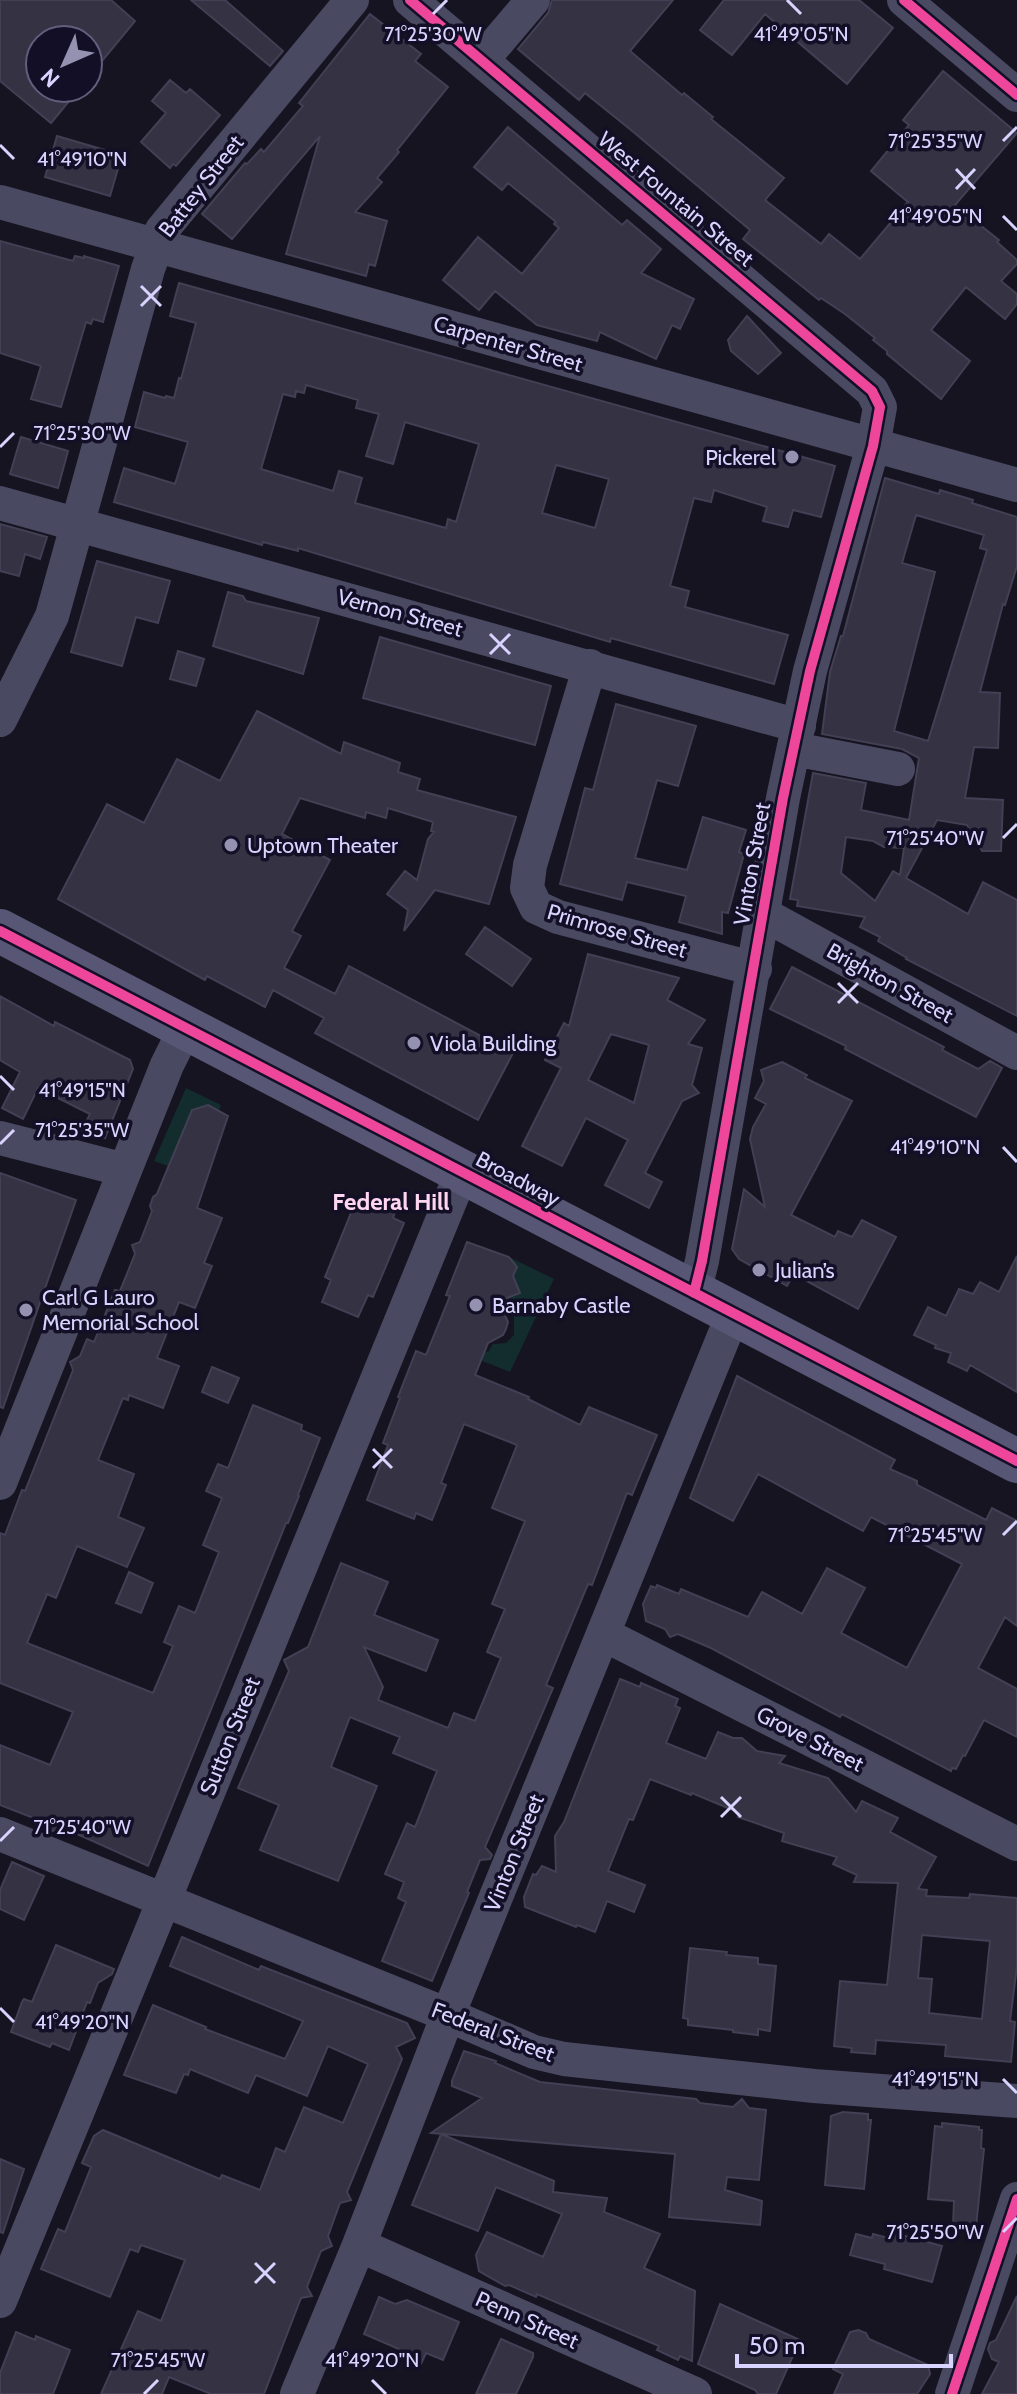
<svg xmlns="http://www.w3.org/2000/svg" width="1017" height="2394" viewBox="0 0 1017 2394" font-family="Cabin,sans-serif">
<rect width="100%" height="100%" fill="#161421"/>
<path fill="#132c2d" d="M186,1088L221,1105L219,1111L208,1105L192,1110L168,1166L154,1161Z
M503,1254L554,1279L510,1372L475,1358L478,1349L488,1352L493,1344L506,1343L514,1335V1312L507,1301L510,1278L516,1269Z"/>
<path fill="#343243" stroke="#433f54" stroke-width="2" fill-rule="evenodd" d="M0,0H111L135,21L88,78V40H40V88H80L51,123L0,81Z
M191,0H225L283,51L270,66Z
M552,0H673L630,51L682,95L684,93L713,117L711,119L784,178L765,200L821,244L829,234L860,259L908,202L871,171L909,125L903,120L943,71L1017,133L955,205L999,240L997,242L1017,260V264L1001,281L1017,294V304L1005,319L966,287L931,330L970,361L941,399L887,354V351L873,340L875,338L845,314L821,298L819,300L743,239L750,230L631,130L585,93L579,100L518,49L548,13Z
M724,0H859L893,28L847,84L765,14L732,55L700,30Z
M370,14L421,54L415,61L448,87L397,150L399,152L377,178L382,182L355,212L387,221L375,266L369,264L366,276L286,254L320,136L232,239L202,214L245,163L247,164L261,149L264,152L303,106L299,103Z
M170,80L186,93L190,89L220,115L176,166L173,164L170,168L141,142L166,113L152,101Z
M508,127L622,225L627,220L661,249L641,273L694,299L680,329L672,325L656,359L600,332L597,341L537,325L495,291L479,310L443,280L478,237L522,274L559,228L554,224L556,222L508,183L502,190L474,167Z
M57,136L122,155L110,196L45,177Z
M0,241L73,261L75,256L84,258V256L119,266L103,322L93,319L91,324L86,322L61,407L31,399L41,366L0,353Z
M179,283L835,466L821,517L793,510L788,527L763,521L767,507L714,490L711,502L694,498L670,586L689,591L685,607L788,635L774,684L611,638L610,642L298,548V551L263,542L262,545L114,502L124,468L175,484L188,442L135,427L144,392L165,398L166,396L174,398L179,378L181,379L196,323L170,316ZM306,385L358,400L356,408L379,414L366,456L393,464L405,422L479,444L456,522L448,519L446,528L355,503L362,478L339,471L333,491L261,469L283,394L295,397L296,391L304,393ZM556,465L609,479L595,528L542,513Z
M747,316L781,353L758,374L731,351L728,340Z
M21,437L68,451L58,488L10,474Z
M885,478L939,494L940,490L973,500L972,503L1017,517V566L1005,605L1003,604L980,692L1000,693L998,748L974,747L965,798L1003,800L1001,851H982L967,825L937,820L906,878L968,914L983,882L1017,900V1016L906,959L907,958L878,941L880,937L860,927L865,917L797,906L798,900L790,899L813,773L866,783L861,810L909,820L919,758L902,749L822,734L830,672L841,636H843ZM916,515L984,535L980,548L987,550L928,741L894,731L935,572L902,563ZM846,837L873,841L884,847L904,848L900,875L893,871L875,901L841,873Z
M0,524L47,537L40,559L25,554L19,576L0,571Z
M97,561L170,581L158,623L136,617L122,666L71,652Z
M228,592L243,596L246,601L319,618L303,674L213,646Z
M380,637L551,686L535,745L363,698Z
M178,651L204,659L196,686L170,679Z
M616,704L696,726L678,786L657,780L635,858L687,870L703,817L746,830L739,852L744,854L728,913L722,912V934L679,922L686,896L627,882L622,900L560,884L585,788L593,790Z
M257,711L341,754L344,742L400,763L398,772L420,779L417,790L516,817L489,904L435,890L404,931L408,910L387,894L405,871L417,880L428,839L434,832L431,831L433,822L388,808L386,818L366,812L365,818L300,798L282,834L330,860L292,931L301,936L284,968L335,994L349,966L513,1053L478,1120L315,1033L324,1018L273,990L265,1007L207,976L205,980L58,899L107,804L144,823L177,759L220,781Z
M485,927L531,959L512,986L466,954Z
M588,954L679,978L667,1000L705,1020L688,1044L702,1048L692,1085L699,1093L682,1101L645,1173L662,1182L649,1208L605,1185L628,1140L586,1118L562,1166L522,1146L561,1068L545,1060L564,1023L569,1026ZM611,1034L649,1045L634,1103L588,1080Z
M792,967L944,1047L942,1050L978,1069L990,1061L1002,1068L976,1117L845,1049L846,1046L770,1009Z
M0,996L54,1026L55,1022L130,1060L133,1069L105,1138L81,1132L90,1114L38,1088L23,1119L2,1108L20,1072L0,1060Z
M782,1062L807,1075L805,1078L852,1101L791,1215L835,1237L838,1231L852,1237L862,1220L896,1237L858,1309L794,1274L787,1286L739,1259L732,1249L744,1189L765,1207L750,1139L753,1127L766,1104L755,1098L764,1081L761,1070Z
M208,1105L228,1116L197,1208L222,1218L204,1263L212,1266L195,1308L179,1302L157,1358L179,1366L163,1408L129,1395L128,1400L123,1398L98,1460L134,1474L118,1517L144,1528L127,1567L77,1546L56,1598L47,1594L27,1643L153,1693L173,1646L164,1642L179,1606L195,1613L219,1552L203,1545L222,1498L206,1491L218,1464L228,1468L253,1405L302,1425L301,1430L320,1438L298,1495L299,1496L288,1523H286L148,1866L75,1833L59,1829L49,1832L44,1822L0,1805V1745L50,1765L73,1712L0,1683V1533L5,1535L22,1490L25,1491L73,1370L70,1362L80,1356L87,1339L94,1342L115,1290L120,1291L135,1254L132,1245L140,1242L152,1211L150,1206L153,1197L157,1194L192,1110Z
M0,1173L76,1200L3,1408L0,1407Z
M355,1203L372,1209L375,1203L395,1212L393,1218L404,1223L373,1297L368,1295L358,1317L322,1302L331,1280L325,1277Z
M467,1242L509,1257L517,1267L513,1276L520,1293L499,1301L508,1322L506,1329L503,1335L488,1343L475,1375L529,1397L528,1399L580,1425L589,1407L657,1435L632,1495L627,1493L592,1585L588,1584L546,1685L553,1688L485,1847L492,1855L490,1859L480,1860L467,1892L469,1893L432,1981L382,1961L406,1902L398,1898L404,1882L385,1874L407,1823L415,1827L437,1771L393,1753L400,1737L350,1717L331,1767L377,1786L338,1881L260,1850L279,1805L238,1788L289,1671L284,1660L308,1647L341,1563L388,1582L374,1615L438,1640L426,1671L364,1647L383,1687L378,1700L448,1728L454,1713L475,1721L501,1658L487,1652L505,1609L492,1604L525,1521L492,1508L517,1445L464,1424L441,1483L446,1485L432,1520L416,1513L414,1519L367,1500L388,1445L383,1443L400,1398L398,1397L416,1351L426,1355L450,1296L446,1295Z
M1017,1256V1392L970,1365L967,1371L948,1362L951,1353L935,1348L936,1345L914,1335L928,1307L946,1316L959,1289L973,1294L980,1282L999,1292Z
M212,1367L239,1378L228,1403L202,1392Z
M737,1376L895,1460L890,1469L917,1481V1485L986,1520L992,1508L1017,1521V1626L1005,1617L978,1668L1017,1689V1737L984,1720L965,1756L963,1755L956,1769L952,1768L951,1771L842,1714L840,1717L711,1648L678,1634L670,1637L665,1629L646,1621L643,1604L651,1586L656,1588L657,1585L679,1594L681,1589L748,1617L762,1592L802,1614L827,1568L865,1588L841,1633L907,1668L962,1564L871,1517L863,1531L758,1474L733,1521L690,1498Z
M129,1572L153,1583L141,1613L116,1603Z
M620,1679L640,1687L641,1683L678,1699L675,1706L680,1708L666,1743L706,1759L718,1732L733,1738H742L757,1751L785,1756L779,1763L828,1778L856,1812L862,1801L898,1818L890,1832L936,1857L918,1889L927,1890L926,1896L969,1898L970,1894L1017,1898V1966L1010,2021L1015,2022L1011,2062L945,2056L946,2045L876,2040L875,2054L851,2052L852,2048L834,2046L840,1981L887,1985L898,1883L854,1882L857,1875L833,1864L837,1857L782,1841L784,1833L738,1817L740,1813L692,1793L691,1795L650,1779L633,1820L629,1819L608,1871L645,1885L634,1912L607,1901L595,1932L577,1925L576,1927L525,1907L524,1897L533,1874L536,1875L542,1866L556,1872L555,1836L564,1822ZM922,1935L990,1941L982,2019L929,2013L932,1979L918,1978Z
M12,1862L44,1876L24,1920L0,1909V1890Z
M182,1937L259,1970L261,1966L407,2023L415,2038L396,2047L402,2059L347,2192L351,2200L340,2203L328,2236L332,2246L321,2251L307,2287L312,2296L301,2298L264,2394H211L169,2377L162,2394H101L138,2311L161,2321L185,2260L141,2245L138,2252L130,2249L110,2297L41,2269L58,2229L65,2232L91,2167L82,2163L94,2136L103,2130L220,2179L222,2175L260,2190L276,2148L285,2152L304,2107L343,2123L368,2064L328,2046L307,2096L256,2075L248,2093L190,2069L188,2075L184,2074L176,2093L124,2075L153,2005L206,2027L205,2029L285,2059L303,2021L170,1966Z
M56,1945L114,1969L112,1974L98,1983L90,2003L87,2002L69,2050L52,2043L50,2047L11,2032L22,2002L24,1999L32,2002Z
M690,1948L727,1952L726,1955L758,1958V1964L776,1966L770,2031L758,2029V2035L733,2032V2030L688,2025V2019L683,2018Z
M464,2051L496,2061L495,2063L540,2082L696,2099L700,2103L733,2107L742,2099L749,2108L766,2110L759,2180L727,2177L725,2190L762,2201L760,2225L669,2217L675,2154L431,2133L482,2098L452,2086V2081Z
M843,2112L868,2114V2120H871L864,2189L825,2185L831,2116Z
M942,2123L979,2127V2130H982L981,2148L984,2149L976,2227L953,2226L954,2201L928,2199L935,2126L942,2127Z
M441,2134L554,2181L553,2192L607,2198L604,2212L660,2234L644,2268L695,2291L692,2361L680,2356L678,2360L657,2350L659,2346L537,2294L536,2297L509,2285L505,2286L479,2271L476,2255L487,2232L543,2257L562,2214L496,2187L478,2231L412,2205Z
M0,2159L24,2169L3,2233L0,2232Z
M894,2233L942,2246L932,2282L884,2269L885,2264L850,2255L856,2234L872,2238L873,2234L892,2239Z
M1017,2296V2394H982L999,2362L992,2359L988,2349L990,2343L996,2340Z
M379,2297L395,2304L407,2300L459,2322L443,2360L426,2353L421,2364L397,2354L399,2349L364,2334Z
M720,2304L800,2340L776,2394H758L755,2390L698,2364Z
M858,2330L866,2333L869,2339L928,2365L930,2374L917,2394H834L843,2374L833,2369L850,2332Z
M16,2332L35,2340L36,2336L70,2350L53,2394H0V2373Z
M501,2339L533,2353V2357L516,2394H476Z"/>
<g fill="none" stroke-linecap="round" stroke-linejoin="round">
<path stroke="#4a4962" stroke-width="34" d="M410,0L872,391L880,407L873,446L810,671L783,798L702,1261L694,1293
M904,0L1017,95
M482,60L533,0
M0,202L1017,485
M0,503L799,726
M590,666L530,865L527,888L536,907L558,917L755,969
M0,720L52,616L148,269L162,230L352,0
M794,749L898,769
M763,914L1017,1053
M0,1138L125,1170
M0,1483L167,1065L186,1027
M603,1634L1017,1844
M0,1834L448,2015L534,2052L564,2059L814,2086L1017,2101
M359,2245L695,2394
M0,2301L462,1172
M297,2394L359,2245L448,2015L733,1314
M952,2394L1017,2199"/>
<path stroke="#575674" stroke-width="44" d="M0,931L1017,1461"/>
<defs>
<path id="cycleway" d="M410,0L872,391L880,407L873,446L810,671L783,798L702,1261L694,1293
M904,0L1017,95
M0,931L1017,1461
M952,2394L1017,2199"/>
</defs>
<use href="#cycleway" stroke="#130f26" stroke-width="15"/>
<use href="#cycleway" stroke="#ed469a" stroke-width="10"/>
</g>
<path fill="none" stroke="#d9d4ff" stroke-width="3" d="M787,0L801,14M433,14L447,0M1003,141L1017,127M0,145L14,159M956,169L975,189M956,189L975,169M1003,216L1017,230M141,286L161,306M141,306L161,286M0,447L14,433M490,634L510,654M490,654L510,634M1003,838L1017,824M838,983L858,1003M838,1003L858,983M0,1076L14,1090M0,1144L14,1130M1003,1147L1017,1162M373,1449L392,1468M373,1468L392,1449M1003,1535L1017,1521M721,1797L741,1817M721,1817L741,1797M0,1841L14,1827M0,2008L14,2022M1003,2079L1017,2093M1003,2232L1017,2218M255,2263L275,2283M255,2283L275,2263M372,2380L386,2394M144,2394L158,2380"/>
<g fill="#9591b1" stroke="#130f26" stroke-width="3">
<circle cx="792" cy="457" r="8"/>
<circle cx="231" cy="845" r="8"/>
<circle cx="414" cy="1043" r="8"/>
<circle cx="759" cy="1270" r="8"/>
<circle cx="476" cy="1305" r="8"/>
<circle cx="26" cy="1310" r="8"/>
</g>
<g text-anchor="middle" dominant-baseline="central" stroke-width="7" stroke-linejoin="round" paint-order="stroke">
<g font-size="22" fill="#d9d4ff" stroke="#130f26">
<text transform="translate(201 186) rotate(-52)">Battey Street</text>
<text transform="translate(676 199) rotate(40)">West Fountain Street</text>
<text transform="translate(508 344) rotate(16)">Carpenter Street</text>
<text transform="translate(400 613) rotate(15)">Vernon Street</text>
<text transform="translate(752 864) rotate(-80)">Vinton Street</text>
<text transform="translate(617 931) rotate(16)">Primrose Street</text>
<text transform="translate(890 983) rotate(29)">Brighton Street</text>
<text transform="translate(518 1179) rotate(28)">Broadway</text>
<text transform="translate(230 1736) rotate(-68)">Sutton Street</text>
<text transform="translate(810 1739) rotate(27)">Grove Street</text>
<text transform="translate(514 1853) rotate(-68)">Vinton Street</text>
<text transform="translate(493 2032) rotate(21)">Federal Street</text>
<text transform="translate(527 2320) rotate(24)">Penn Street</text>
</g>
<g font-size="22" fill="#d9d4ff" stroke="#130f26" text-anchor="start">
<text x="776" y="457" text-anchor="end">Pickerel</text>
<text x="247" y="845">Uptown Theater</text>
<text x="430" y="1043">Viola Building</text>
<text x="775" y="1270">Julian’s</text>
<text x="42" y="1297">Carl G Lauro<tspan x="42" dy="25">Memorial School</tspan></text>
<text x="492" y="1305">Barnaby Castle</text>
</g>
<g font-size="24" font-weight="bold" fill="#ffd6f0" stroke="#130f26">
<text x="391" y="1201">Federal Hill</text>
</g>
</g>
<g font-size="20" text-anchor="middle" fill="#d9d4ff" stroke="#130f26" stroke-width="7" stroke-linejoin="round" paint-order="stroke">
<text x="433" y="41">71°25'30"W</text>
<text x="801" y="41">41°49'05"N</text>
<text x="935" y="148">71°25'35"W</text>
<text x="82" y="166">41°49'10"N</text>
<text x="935" y="223">41°49'05"N</text>
<text x="82" y="440">71°25'30"W</text>
<text x="935" y="845">71°25'40"W</text>
<text x="82" y="1097">41°49'15"N</text>
<text x="82" y="1137">71°25'35"W</text>
<text x="935" y="1154">41°49'10"N</text>
<text x="935" y="1542">71°25'45"W</text>
<text x="82" y="1834">71°25'40"W</text>
<text x="82" y="2029">41°49'20"N</text>
<text x="935" y="2086">41°49'15"N</text>
<text x="935" y="2239">71°25'50"W</text>
<text x="158" y="2367">71°25'45"W</text>
<text x="372" y="2367">41°49'20"N</text>
</g>
<g transform="translate(64 64) rotate(225)"><circle r="38" fill="#130f26" stroke="#625e7d" stroke-width="2"/>
<path d="M0-6L14 30L0 20L-14 30Z" fill="#9591b1"/>
<text y="-12" font-size="22" font-weight="bold" text-anchor="middle" fill="#d9d4ff">N</text>
</g>
<path d="M737 2354v12h214v-12" fill="none" stroke="#d9d4ff" stroke-width="4"/>
<text x="749" y="2354" font-size="24" fill="#d9d4ff" stroke="#130f26" stroke-width="6" paint-order="stroke">50 m</text>
</svg>
